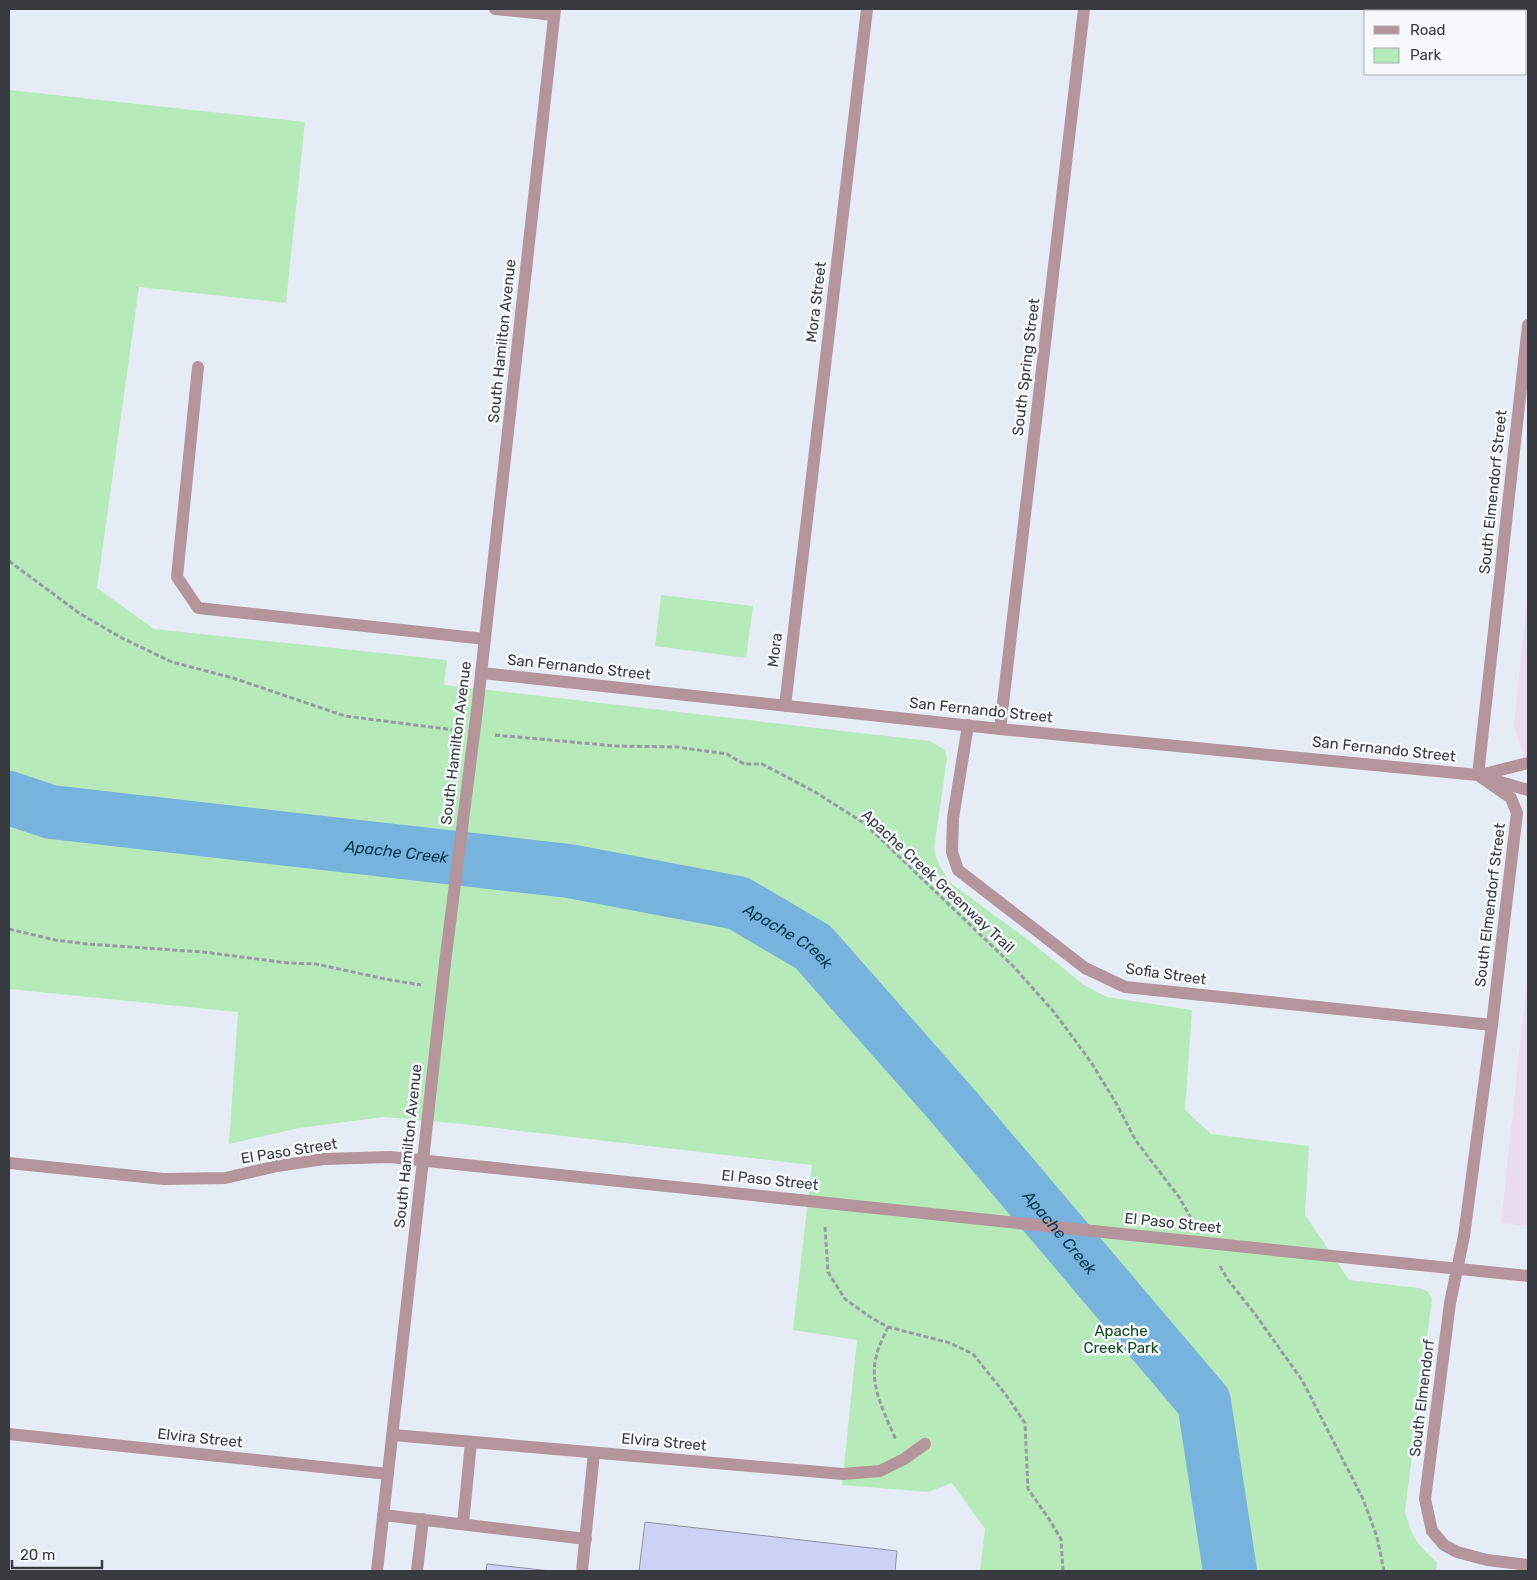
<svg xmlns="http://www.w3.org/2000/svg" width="1537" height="1580" viewBox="0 0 1537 1580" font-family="Rubik,sans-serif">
<rect width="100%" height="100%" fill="#e5ecf6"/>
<path fill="#eadcef" d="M1528,589V772L1514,725Z
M1528,971V1226L1501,1223Z"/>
<path fill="#b7eaba" d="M9,90L305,122L286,303L139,287L97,588L154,629L447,660L444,685L930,741L945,750L947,758L934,849C937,863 943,873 952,884L1031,942L1084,985L1107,997L1192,1010L1185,1110L1211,1134L1309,1146L1305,1215L1349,1280L1419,1288L1427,1291L1432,1298L1405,1511C1411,1536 1418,1546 1437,1562L1436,1571H980L985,1529L952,1483L928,1492L842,1485L857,1340L793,1330L812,1165L462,1124L384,1117L299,1128L229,1144L238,1012L9,989Z
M661,595L753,606L746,658L655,646Z"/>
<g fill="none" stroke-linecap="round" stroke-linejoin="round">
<path stroke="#77b3dc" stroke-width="54" id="s1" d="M9,798L51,812L569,871L738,903L813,947L953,1106L1204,1402L1230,1571"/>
</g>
<path fill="#ced1f6" stroke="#90919c" d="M645,1522L897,1551L895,1571H639Z
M487,1564L551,1571H486Z"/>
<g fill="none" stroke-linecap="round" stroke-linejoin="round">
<path stroke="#969ca3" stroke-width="3" stroke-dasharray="5 2.5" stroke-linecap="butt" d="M9,561L79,613L120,637L172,662L233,678L345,716L454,730
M495,735L616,746L677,747L727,754L744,764H762L815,792L864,823L1013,966L1054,1012L1091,1062L1116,1103L1136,1141L1179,1197L1192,1220
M9,929L55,940L87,944L203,952L288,963L316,964L385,979L421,985
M825,1227L828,1272L845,1299L870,1317L888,1327L950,1343L973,1354L1006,1395L1025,1423L1028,1489L1049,1519L1061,1539L1063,1571
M1220,1266L1228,1280L1255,1314L1302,1380L1363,1499L1377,1537L1384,1571
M888,1327C884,1336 878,1347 876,1357C869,1386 885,1414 896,1440"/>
<path stroke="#b4959c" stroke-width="12" d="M198,367L177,577L198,608L485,639
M1480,775L1528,763
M1480,776L1528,790
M383,1515L586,1539
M463,1524L471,1442
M417,1571L423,1519
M582,1571L594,1453"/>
<path stroke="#b4959c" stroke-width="12" d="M495,9L554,15
M482,673L1000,729L1478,775L1511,798L1517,813L1492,1025L1464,1236L1450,1303L1425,1499L1432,1531L1444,1545L1457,1552L1487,1560L1528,1565
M785,706L867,9
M477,710L555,9
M968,725L953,818L952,852L958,870L1085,968L1125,987L1492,1025
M1000,729L1084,9
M1478,775L1528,325
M9,1163L164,1179L225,1178L277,1166L324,1159L390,1157L875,1208
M1283,1251L1528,1276
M9,1434L388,1474
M393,1435L843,1474L880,1471L904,1459L925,1444
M377,1571L445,963"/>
<path stroke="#b4959c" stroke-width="12" d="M445,963L477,710
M875,1208L1283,1251"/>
</g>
<g text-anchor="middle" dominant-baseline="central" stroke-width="5" stroke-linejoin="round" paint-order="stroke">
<g font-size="15" fill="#373a3e" stroke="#f6f9fd">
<text transform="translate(816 302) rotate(-83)">Mora Street</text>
<text transform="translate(502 341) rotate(-84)">South Hamilton Avenue</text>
<text transform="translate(1026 367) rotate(-83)">South Spring Street</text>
<text transform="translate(1493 492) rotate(-84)">South Elmendorf Street</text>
<text transform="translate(775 650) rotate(-83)">Mora</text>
<text transform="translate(579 667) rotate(6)">San Fernando Street</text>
<text transform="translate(981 710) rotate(6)">San Fernando Street</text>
<text transform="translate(456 743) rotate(-83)">South Hamilton Avenue</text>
<text transform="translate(1384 749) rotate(6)">San Fernando Street</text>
<text transform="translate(938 881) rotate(43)">Apache Creek Greenway Trail</text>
<text transform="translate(1490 905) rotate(-83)">South Elmendorf Street</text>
<text transform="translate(1166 974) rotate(8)">Sofia Street</text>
<text transform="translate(408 1146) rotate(-84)">South Hamilton Avenue</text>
<text transform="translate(289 1151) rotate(-9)">El Paso Street</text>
<text transform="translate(770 1180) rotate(6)">El Paso Street</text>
<text transform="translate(1173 1223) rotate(6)">El Paso Street</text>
<text transform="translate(1422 1398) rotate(-83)">South Elmendorf</text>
<text transform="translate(200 1438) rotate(6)">Elvira Street</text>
<text transform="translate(664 1442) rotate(5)">Elvira Street</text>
</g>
<g font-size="15" fill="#11491d" stroke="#f6f9fd">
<text x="1121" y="1331">Apache<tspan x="1121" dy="17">Creek Park</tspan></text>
</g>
<g font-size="16" font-style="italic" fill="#033752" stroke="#f6f9fd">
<text stroke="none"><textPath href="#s1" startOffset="392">Apache Creek</textPath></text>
<text stroke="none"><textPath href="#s1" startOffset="798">Apache Creek</textPath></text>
<text stroke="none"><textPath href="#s1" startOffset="1202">Apache Creek</textPath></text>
</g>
</g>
<rect width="1537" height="1580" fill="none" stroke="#373a3e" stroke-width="20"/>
<rect x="1364" y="10" width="162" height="65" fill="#f6f9fd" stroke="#aaadb1"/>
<rect x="1374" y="26" width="25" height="8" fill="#b4959c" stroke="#aaadb1"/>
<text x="1410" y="35" font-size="15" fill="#373a3e">Road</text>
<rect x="1374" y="48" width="25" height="15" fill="#b7eaba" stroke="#aaadb1"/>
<text x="1410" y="60" font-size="15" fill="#373a3e">Park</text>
<path d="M12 1560v8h90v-8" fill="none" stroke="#373a3e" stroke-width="2.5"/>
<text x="20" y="1560" font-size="15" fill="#373a3e" stroke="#f6f9fd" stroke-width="4" paint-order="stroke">20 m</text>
</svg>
